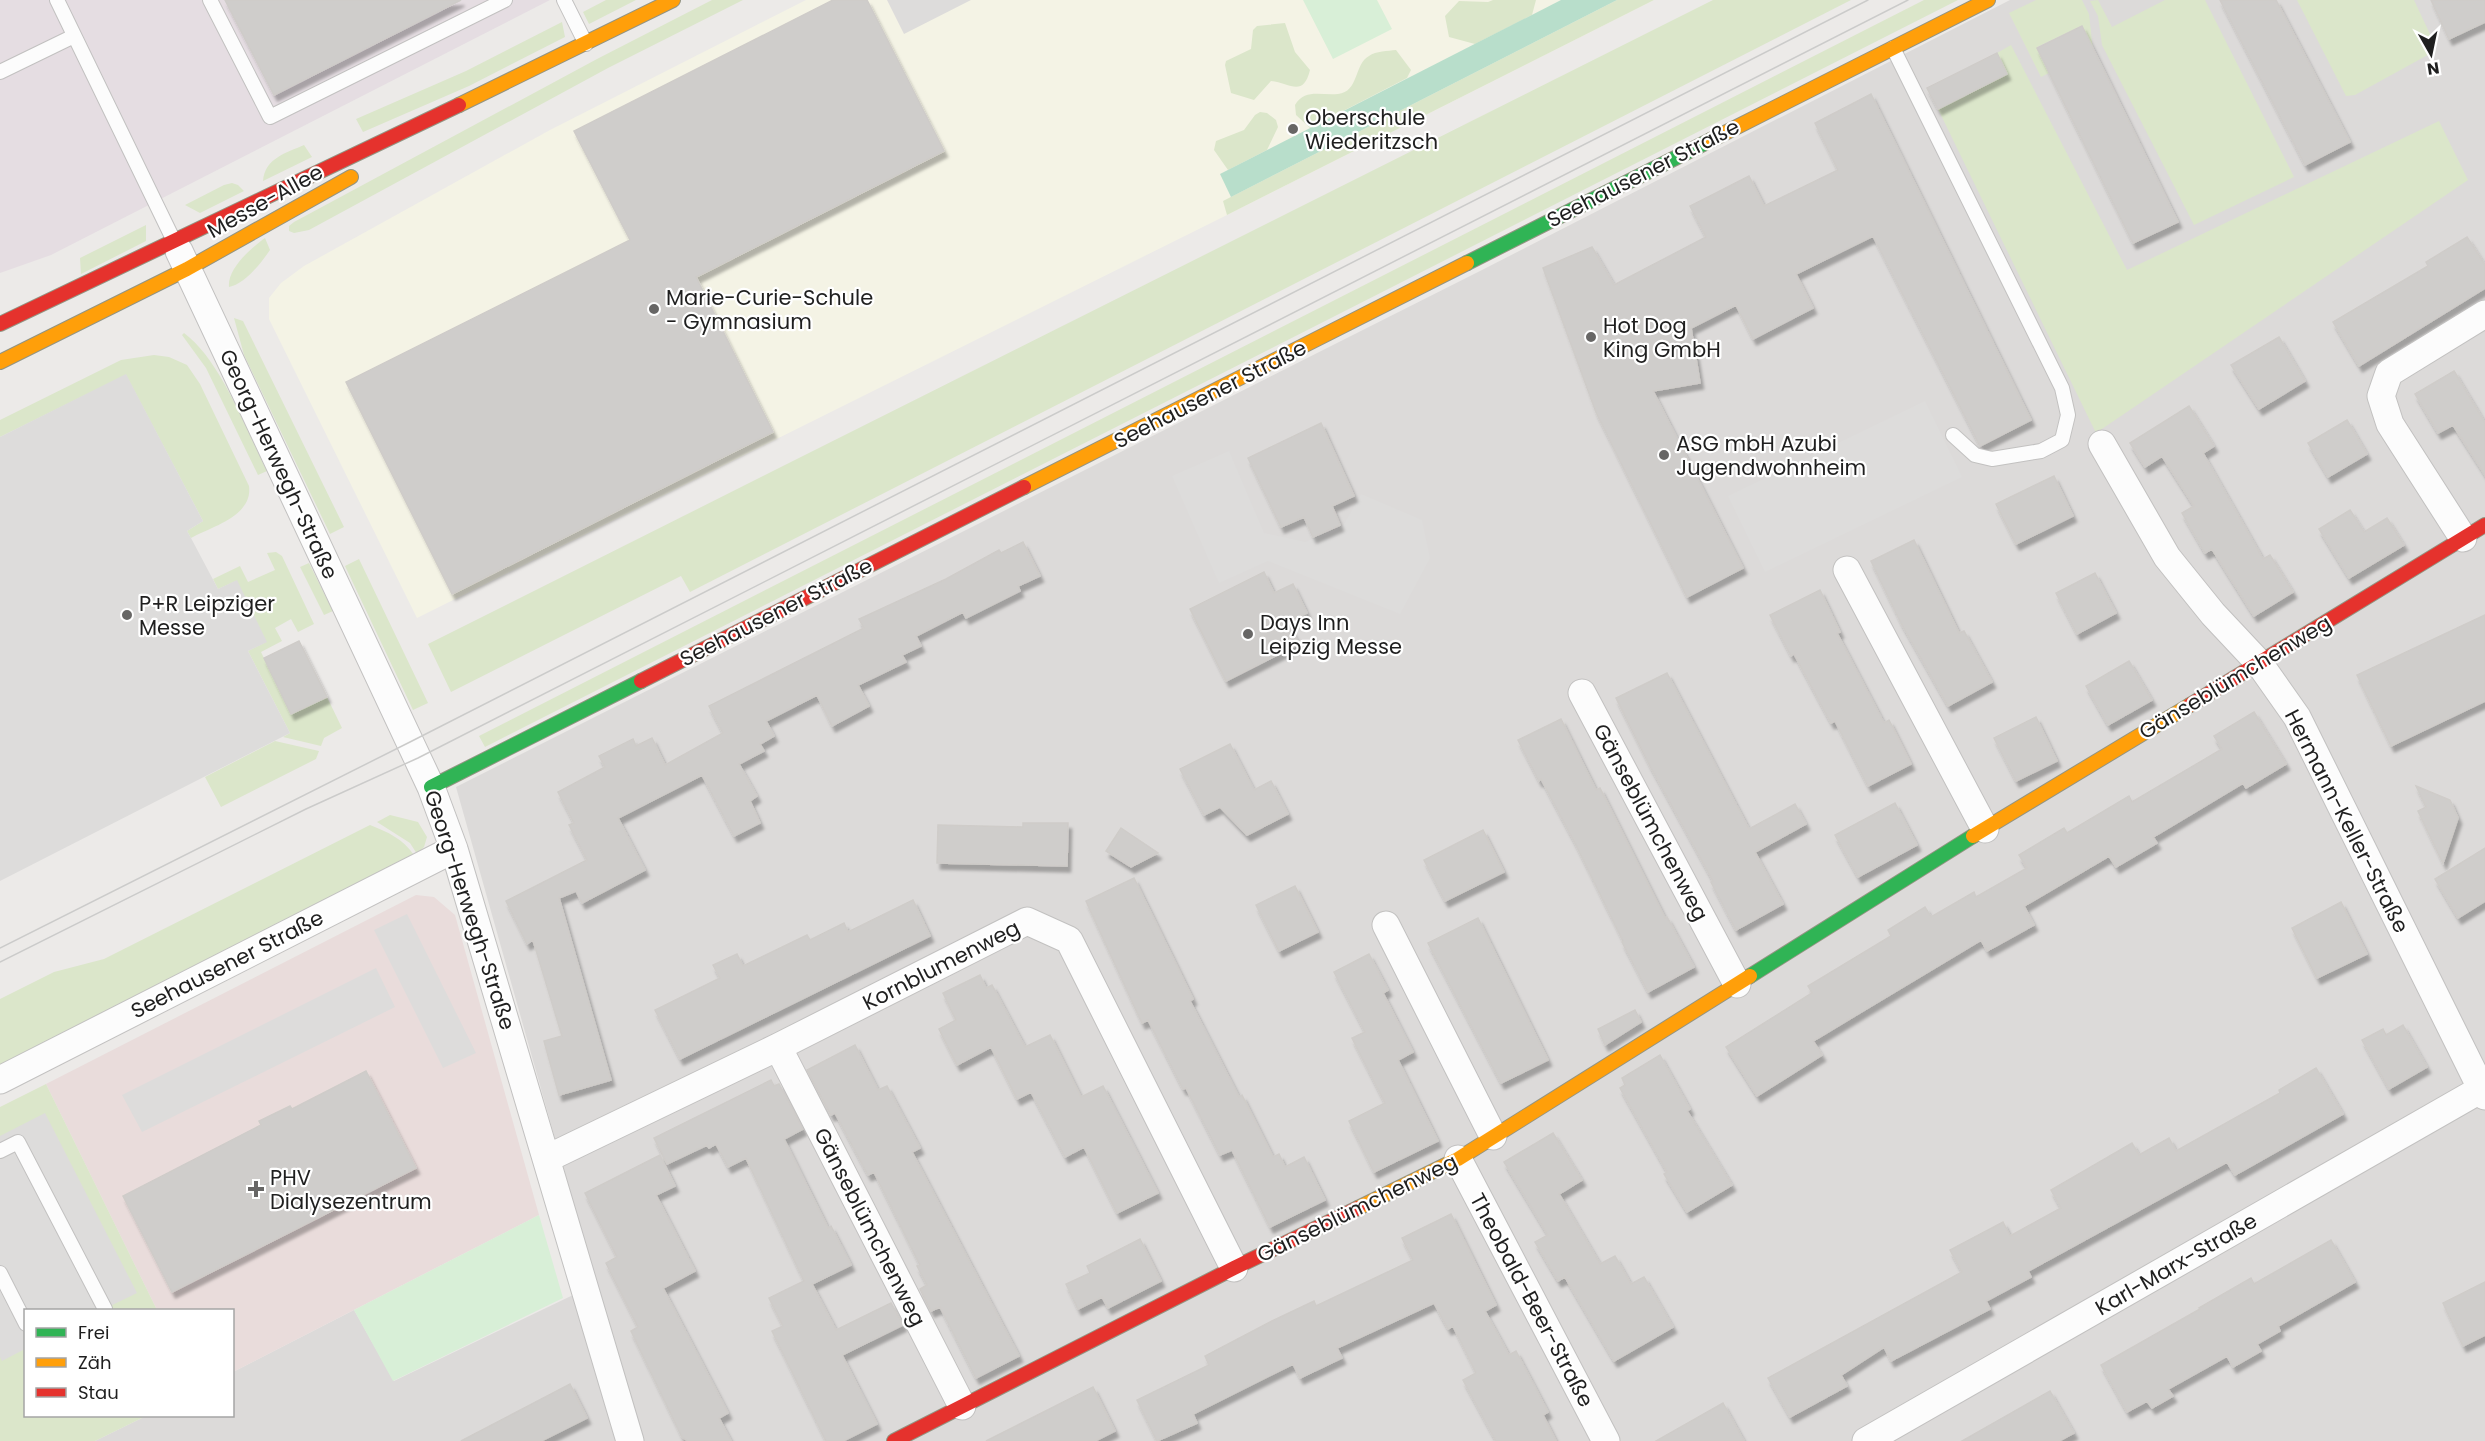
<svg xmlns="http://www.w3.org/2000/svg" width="2485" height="1441" viewBox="0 0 2485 1441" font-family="Poppins,sans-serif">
<defs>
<filter id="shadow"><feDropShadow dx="3.5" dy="6" stdDeviation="1.5" flood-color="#0004"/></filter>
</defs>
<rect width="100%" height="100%" fill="#eceae8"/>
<path fill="#dcdad9" d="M2010,0H2485V1441H95L146,1416H232L233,1372L354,1310L394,1381L596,1284L456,787L1482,270Z"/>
<path fill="#e9dcdb" d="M416,895L434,897L455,915L539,1215L233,1372L232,1310H157L46,1084Z"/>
<path fill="#e5dde2" d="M0,0H550L51,255L0,273Z"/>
<path fill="#f4f3e5" d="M806,0H1654L1227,215L417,618L269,319V298L281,283L304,266L550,130Z"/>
<path fill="#dbe6ca" d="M606,0H636L589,24L583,12Z
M712,0H743L608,68L309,230L294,233L289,231V226L294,222L597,59Z
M1493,0H1536L1532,15L1475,44L1449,37L1445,16L1459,1L1488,2Z
M1617,0H1654L1227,215L1223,201Z
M1713,0H1851L690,592L681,576L451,692L428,644Z
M1924,0H1958L485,747L479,736Z
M2036,0H2082L2089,14L2093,50L2081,26L2037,47L2049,73L2041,77L2009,13Z
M2098,0L2112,27L2165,0H2205L2294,177L2194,225L2102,45L2098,16L2090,1Z
M2297,0H2414L2436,47L2435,51L2355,95L2346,96Z
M562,22L565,37L469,86L363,132L356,119L466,71Z
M1285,23L1295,52L1310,70C1303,98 1290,83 1271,81L1254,100L1231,93L1225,65L1226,61L1251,49L1253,30L1257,26Z
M2011,45L2127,270L2439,121L2468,180L2096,433L1938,109L2007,74L1997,53Z
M1396,50L1411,70L1407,78L1310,128L1296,115L1295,105C1305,88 1322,96 1338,94C1359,92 1354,64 1369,56C1376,51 1388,51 1396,50Z
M1260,112L1267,113L1276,120L1278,127L1267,150L1228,170L1214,150L1216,141L1244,130L1255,115Z
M304,145L312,157L263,181C265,158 286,153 304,145Z
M232,183L238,185L244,191L200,213L185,205L224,185Z
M146,225V241L81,274L80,258Z
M265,238L270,250C262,262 244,285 229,287C227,269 251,248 265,238Z
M234,318L243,321L344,527L330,534L244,355Z
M184,333C220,359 247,431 267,471L258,475L206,368L182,335Z
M154,355L169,357L187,365L200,384L249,486C253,516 213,526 191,538L187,531L203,521L126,375L0,437V420L121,360Z
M276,552L282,556L314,624L298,632L291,619L275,628L282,641L261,652L291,714L327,697L342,728L324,738L321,746L283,737L290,733L248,651L266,642L236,581L218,589L213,579L240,566L248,582L275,570L267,553Z
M359,559L428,703L413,710L345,566Z
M309,563L333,611L324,615L300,567Z
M275,741L319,751L316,759L221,807L205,777Z
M390,815L418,822L427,837L424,847L417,854L410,843L377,822Z
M370,825C388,832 403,839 414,855L0,1067V999L54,972L104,959Z
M46,1084L157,1310H26V1416H146L95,1441H0V1107Z"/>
<path fill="#d8efd7" d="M1303,0H1377L1392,29L1333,59Z
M539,1215L563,1298L393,1381L354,1310Z"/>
<path fill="#b8decb" d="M1561,0H1617L1231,197L1220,174Z"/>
<path fill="#dddcdb" d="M887,0H971L904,34Z
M126,374L203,521L187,531L191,538L218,589L237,580L267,642L248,651L290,733L0,881V437Z
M1925,401L1962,477L1765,572L1728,496Z
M1229,451L1264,533L1305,542L1343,526L1361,494L1422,520L1430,558L1400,614L1268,561L1219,583L1172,476Z
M407,914L476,1053L443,1068L374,930Z
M376,968L395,1007L142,1132L122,1095Z
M45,1113L137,1293L102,1310H26L25,1349L2,1361L0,1357V1136Z"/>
<path fill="#cfcdcb" stroke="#cfccc9" stroke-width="1.5" filter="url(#shadow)" d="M225,0H461L274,95Z
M833,0H867L944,151L696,277L773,432L452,594L346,382L630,240L574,131Z
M2220,0H2276L2350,142L2305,165Z
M2431,0H2485V22L2449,39Z
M2082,26L2178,222L2133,243L2037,48Z
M1997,53L2007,74L1938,109L1927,88Z
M1871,94L2031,420L1980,446L1873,236L1796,274L1813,308L1753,339L1736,305L1691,328L1700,383L1653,391L1743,568L1687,597L1596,412L1543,268L1592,247L1614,285L1706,237L1690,206L1716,193L1749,176L1764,206L1838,170L1815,123Z
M2467,237L2485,265V288L2359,366L2333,322L2428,266L2426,262Z
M2279,337L2305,381L2259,409L2231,365Z
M2454,371L2485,423V475L2453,425L2438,433L2415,394Z
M2189,406L2214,446L2203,453L2263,559L2270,555L2293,592L2254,616L2212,549L2205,553L2182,513L2194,506L2162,456L2145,467L2130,443Z
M2347,420L2367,454L2328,477L2308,443Z
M1321,423L1354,496L1332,506L1340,525L1313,537L1304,517L1281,527L1248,458Z
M2054,476L2073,516L2016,544L1996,504Z
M2350,510L2364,532L2387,518L2404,545L2349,578L2319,529Z
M1914,540L1959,633L1964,631L1992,682L1948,706L1901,623L1871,561Z
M1023,542L1040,576L1018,586L1020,591L966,618L963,612L916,636L921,646L902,655L906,662L858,685L869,706L832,726L817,695L766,721L774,736L760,744L764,751L739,764L757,796L750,801L760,823L734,836L702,775L618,818L645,870L582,903L576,891L559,898L611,1080L559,1095L544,1041L562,1036L533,940L527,944L506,901L587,860L569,825L574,823L558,792L605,767L599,756L633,739L636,746L652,738L665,765L723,733L709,706L864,628L859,619L946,579L999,550L1001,553Z
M1264,572L1274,593L1293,584L1307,613L1288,623L1299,644L1226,681L1190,609Z
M2095,573L2116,613L2077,634L2056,593Z
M1820,590L1840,632L1837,633L1884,723L1889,720L1911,764L1868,786L1835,721L1831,723L1794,654L1791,656L1770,615Z
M2485,615V701L2391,746L2357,675Z
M299,641L327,697L291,714L264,658Z
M2129,661L2152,700L2108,725L2086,686Z
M1667,673L1749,829L1795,804L1806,824L1755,852L1783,904L1736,930L1711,882L1713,881L1650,766L1616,698Z
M2254,712L2286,764L2246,788L2243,783L2153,837L2157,843L2116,867L2109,856L2024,906L2034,925L1987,951L1981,940L1813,1041L1822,1055L1757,1096L1726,1047L1812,993L1808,986L1891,936L1888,930L1925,907L1931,917L1974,892L1976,897L2027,868L2019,855L2064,828L2067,833L2129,796L2132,802L2222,749L2214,736Z
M2036,717L2057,761L2016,781L1994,738Z
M1561,719L1596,790L1600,788L1665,918L1667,917L1694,967L1648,992L1622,942L1623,941L1576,845L1541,779L1539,781L1518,740Z
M1230,744L1254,790L1271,781L1288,814L1247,835L1220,807L1204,815L1180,769Z
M2416,786L2450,800L2458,818L2443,863L2418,811L2426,807Z
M1895,803L1917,845L1858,877L1835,835Z
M1023,823H1068L1067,866L937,863L938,825L1023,827Z
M1121,828L1158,853L1131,867L1106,851Z
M1483,830L1504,872L1445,901L1424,860Z
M2485,848V901L2458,918L2435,879Z
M1134,878L1193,999L1190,1001L1239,1097L1242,1095L1273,1157L1279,1154L1285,1167L1304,1157L1325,1200L1270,1227L1232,1150L1220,1155L1186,1088L1183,1089L1148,1020L1142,1023L1086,901Z
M1295,886L1318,932L1279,951L1256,905Z
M913,900L930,936L680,1059L655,1010L720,978L713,965L737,954L743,966L807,935L810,940L844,923L848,932Z
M2341,902L2367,954L2317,978L2292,928Z
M1478,918L1548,1060L1501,1083L1428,943Z
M1369,954L1388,990L1383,993L1413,1052L1398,1060L1438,1141L1374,1172L1349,1121L1385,1103L1352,1038L1365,1032L1334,972Z
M980,975L986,988L992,985L1025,1047L1050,1035L1081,1097L1103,1086L1158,1193L1117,1213L1084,1147L1065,1157L1031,1092L1017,1099L991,1047L957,1065L939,1029L956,1020L943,993Z
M1635,1010L1641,1022L1605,1045L1598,1029Z
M2403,1025L2427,1067L2389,1089L2362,1040L2383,1029L2386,1035Z
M855,1045L878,1090L887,1086L920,1148L912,1152L1019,1356L976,1378L940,1307L931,1311L920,1289L927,1285L917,1266L920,1265L874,1172L868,1175L835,1113L831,1115L807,1070Z
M1660,1055L1690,1109L1687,1111L1732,1185L1687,1212L1664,1174L1667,1172L1620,1088L1625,1085L1622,1078Z
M2316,1068L2343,1114L2235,1175L2227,1162L2028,1271L2031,1277L1986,1301L1990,1309L1891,1361L1884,1347L1841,1375L1847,1386L1790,1417L1768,1378L1962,1272L1950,1250L2003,1222L2010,1236L2061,1208L2051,1190L2132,1143L2139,1155L2169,1138L2176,1151L2280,1093L2279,1090Z
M366,1071L416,1168L172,1292L123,1196L261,1125L259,1121L290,1106L292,1109Z
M771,1080L774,1086L779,1084L803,1129L784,1139L828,1228L831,1226L851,1265L812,1284L836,1330L891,1303L903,1325L842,1355L877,1424L843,1441H826L772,1331L783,1326L769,1298L804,1281L746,1158L728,1167L716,1144L709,1148L707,1145L667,1164L654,1138Z
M1553,1133L1582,1180L1559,1194L1600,1264L1615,1256L1631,1284L1644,1277L1673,1327L1614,1361L1565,1277L1558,1281L1535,1242L1548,1235L1504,1162Z
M660,1155L675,1186L656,1195L695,1271L663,1288L728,1413L719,1418L731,1441H688L682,1437L631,1331L638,1327L606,1263L617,1257L585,1193Z
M1451,1214L1496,1305L1485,1311L1509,1355L1516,1351L1548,1412L1543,1415L1556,1441H1496L1463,1380L1476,1373L1453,1326L1448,1329L1434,1303L1337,1348L1342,1358L1300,1378L1293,1364L1193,1414L1197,1423L1157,1441L1137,1400L1209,1365L1205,1356L1272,1321L1314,1301L1316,1306L1413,1260L1402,1238Z
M1140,1239L1161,1281L1108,1308L1102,1297L1078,1309L1066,1284L1090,1273L1087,1266Z
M2331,1240L2355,1282L2278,1326L2280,1331L2257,1344L2261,1351L2233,1367L2227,1356L2168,1389L2173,1396L2152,1408L2147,1401L2127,1412L2101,1365L2200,1309L2199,1308L2251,1278L2254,1284Z
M2485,1282V1335L2463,1346L2443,1303Z
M570,1384L587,1418L541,1441H461Z
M1093,1387L1115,1431L1095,1441H986Z
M2050,1391L2074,1433L2059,1441H1962Z
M1723,1403L1744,1441H1656Z"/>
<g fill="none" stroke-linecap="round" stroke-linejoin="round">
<defs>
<path id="lane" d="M57,0L173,239
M210,0L270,117L505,0
M564,0L586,44
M1893,48L2062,388L2068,415L2062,440L2041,451L1992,459L1975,455L1953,435
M0,72L74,36
M0,1151L18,1142L105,1309
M0,1273L26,1324"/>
<path id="street" d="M179,251L431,787L454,849L630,1441
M2102,444L2167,557L2213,614L2259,663L2297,717L2485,1096
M2463,538L2390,424L2381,396L2389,373L2485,314
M1847,570L1985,829
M1582,693L1737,984
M1386,925L1493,1136
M778,1047L962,1406
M0,1080L454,849
M548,1158L778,1047L1027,921L1069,940L1234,1268
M1458,1159L1606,1441
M1866,1441L2485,1087"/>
<path id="fast" d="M1467,263L1711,140
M431,787L641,681
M1750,976L1973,836"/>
<path id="slow" d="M459,105L673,0
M1711,140L1988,0
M0,362L187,269L351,177
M1024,487L1467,263
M1973,836L2190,705
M1358,1208L1458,1159L1750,976"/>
<path id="jam" d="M0,324L459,105
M641,681L1024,487
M2190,705L2485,525
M894,1441L1234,1268L1358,1208"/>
</defs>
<use href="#lane" stroke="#c2c1c0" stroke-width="16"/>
<use href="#street" stroke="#c2c1c0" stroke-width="29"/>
<use href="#fast" stroke="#939482" stroke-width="16"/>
<use href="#slow" stroke="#939482" stroke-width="16"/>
<use href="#jam" stroke="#939482" stroke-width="16"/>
<use href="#lane" stroke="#fcfcfc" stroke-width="14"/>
<use href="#street" stroke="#fcfcfc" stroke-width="27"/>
<use href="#fast" stroke="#30b455" stroke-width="14"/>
<use href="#slow" stroke="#ff9f0a" stroke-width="14"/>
<use href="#jam" stroke="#e5322d" stroke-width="14"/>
<path stroke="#cbcbca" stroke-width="1.5" d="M0,948L410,742L1868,0
M0,962L306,809L418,758L1908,0"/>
</g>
<g fill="#676665" stroke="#fff" stroke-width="2">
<circle cx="1293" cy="129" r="6"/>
<circle cx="654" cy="309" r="6"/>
<circle cx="1591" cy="337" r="6"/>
<circle cx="1664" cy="455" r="6"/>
<circle cx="127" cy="615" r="6"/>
<circle cx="1248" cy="634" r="6"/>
<path d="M253 1180h6v6h6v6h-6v6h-6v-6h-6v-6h6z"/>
</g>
<g text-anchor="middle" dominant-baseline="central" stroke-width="4.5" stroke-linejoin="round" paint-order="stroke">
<g font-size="21" fill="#1f1f1f" stroke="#fff" text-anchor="start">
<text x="1305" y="117">Oberschule<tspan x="1305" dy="24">Wiederitzsch</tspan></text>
<text x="666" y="297">Marie-Curie-Schule<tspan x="666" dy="24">- Gymnasium</tspan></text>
<text x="1603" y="325">Hot Dog<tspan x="1603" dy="24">King GmbH</tspan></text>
<text x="1676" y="443">ASG mbH Azubi<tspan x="1676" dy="24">Jugendwohnheim</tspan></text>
<text x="139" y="603">P+R Leipziger<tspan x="139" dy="24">Messe</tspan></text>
<text x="1260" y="622">Days Inn<tspan x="1260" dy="24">Leipzig Messe</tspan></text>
<text x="270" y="1177">PHV<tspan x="270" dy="24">Dialysezentrum</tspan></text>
</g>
<g font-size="21" fill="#1f1f1f" stroke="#fff">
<text transform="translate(1643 173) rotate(-27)">Seehausener Straße</text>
<text transform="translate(265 201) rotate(-29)">Messe-Allee</text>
<text transform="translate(1210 394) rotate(-27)">Seehausener Straße</text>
<text transform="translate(279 464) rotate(65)">Georg-Herwegh-Straße</text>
<text transform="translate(776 612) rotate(-27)">Seehausener Straße</text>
<text transform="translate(2235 677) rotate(-31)">Gänseblümchenweg</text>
<text transform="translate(2347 821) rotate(63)">Hermann-Keller-Straße</text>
<text transform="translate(1651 822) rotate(62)">Gänseblümchenweg</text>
<text transform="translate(470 910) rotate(72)">Georg-Herwegh-Straße</text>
<text transform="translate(227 964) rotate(-27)">Seehausener Straße</text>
<text transform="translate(941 965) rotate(-27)">Kornblumenweg</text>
<text transform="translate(1357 1208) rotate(-26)">Gänseblümchenweg</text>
<text transform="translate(870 1227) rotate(63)">Gänseblümchenweg</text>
<text transform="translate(2176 1264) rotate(-30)">Karl-Marx-Straße</text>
<text transform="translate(1532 1300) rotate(62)">Theobald-Beer-Straße</text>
</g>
</g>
<rect x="24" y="1309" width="210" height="108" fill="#ffffff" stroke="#a5a5a5" stroke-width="1.5"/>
<rect x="36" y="1328" width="30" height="9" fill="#30b455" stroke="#a5a5a5" stroke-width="1.5"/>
<text x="78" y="1339" font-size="18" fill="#1f1f1f">Frei</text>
<rect x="36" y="1358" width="30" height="9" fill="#ff9f0a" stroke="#a5a5a5" stroke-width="1.5"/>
<text x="78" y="1369" font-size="18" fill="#1f1f1f">Zäh</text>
<rect x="36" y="1388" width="30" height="9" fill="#e5322d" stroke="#a5a5a5" stroke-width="1.5"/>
<text x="78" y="1399" font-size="18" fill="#1f1f1f">Stau</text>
<g transform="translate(2431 54) rotate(171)" stroke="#ffffff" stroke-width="4.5" paint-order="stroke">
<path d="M0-4.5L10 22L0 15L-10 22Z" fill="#1f1f1f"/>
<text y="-9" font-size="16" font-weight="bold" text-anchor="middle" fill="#1f1f1f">N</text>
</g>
</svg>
